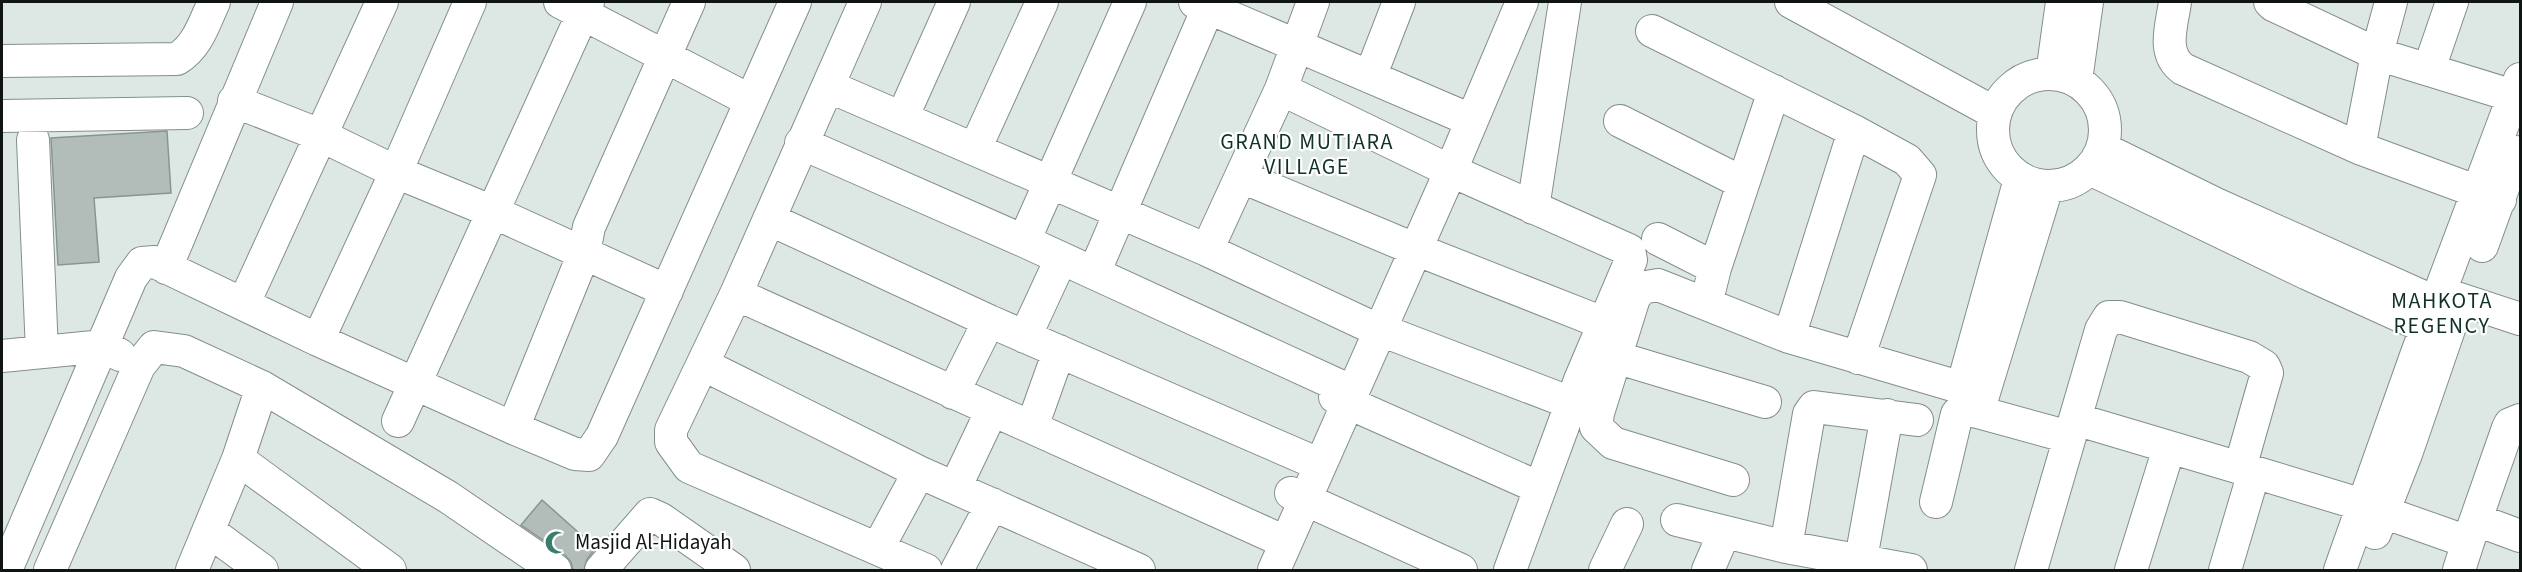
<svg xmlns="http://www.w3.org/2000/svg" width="2522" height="572" viewBox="0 0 2522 572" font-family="'Source Sans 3',sans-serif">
<rect width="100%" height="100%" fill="#dde8e5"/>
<path fill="#b2bdba" stroke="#8a9491" stroke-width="1.5" d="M167,131L171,193L94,198L99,262L58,265L51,138Z
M542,500L596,548L587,559L584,570H573L571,562L565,555L521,525Z"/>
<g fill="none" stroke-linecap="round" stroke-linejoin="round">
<defs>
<path id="minor" d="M560,2L751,101
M865,2L736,294L671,430V442L689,467L926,570
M1195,2L1459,115
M1791,2L1995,113
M2175,2C2172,25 2161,53 2183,69L2359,148L2500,200
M2270,2L2273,5L2377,54L2520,98
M1652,31L1854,131L1907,160L1920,175L1858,358
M2,61L177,59C198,46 204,23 214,2
M2429,69L2452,2
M2052,74L2062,2
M1993 130a56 56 0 1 1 112 0a56 56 0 1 1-112 0Z
M1370,77L1399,2
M2076,80L2087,2
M828,86L1207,250L1365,324L1571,403
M1281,89L1436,164L1629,250L1631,260L1580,380L1510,570
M234,101L320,135L396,172L493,212L667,291
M2,116L187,113
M902,118L954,2
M1620,121L1743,183
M33,140L42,352
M801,143L1024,241L1340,386
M2359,148L2377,54L2391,2
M975,149L1042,2
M2104,149L2216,204L2437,303
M2090,169L2308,274L2427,328
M1242,177L1400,243L1603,323
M2047,187L1978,412L2069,437
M1533,208L1565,2
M769,219L989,321L1307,459
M1658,239L1715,268
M1024,241L1130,2
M2482,246L2516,152
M1207,250L1281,89L1313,2
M166,268L277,2
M1094,273L1208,8
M2441,293L2520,319
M736,294L1272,536
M244,303L382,2
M1706,304L1715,268L1774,91
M1025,337L1061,259
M1789,337L1854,131
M318,340L396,172L470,2
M2,356L104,346L120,355
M1615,357L1765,402
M704,365L919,472L1139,570
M1962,388L2020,179
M953,393L989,321
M1335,397L1540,488
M398,421L588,2
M1032,427L1059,351
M513,428L584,253L589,227L689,2
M238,459L390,570
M1733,480L1613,443L1596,427L1598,413L1634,298L1641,288L1658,285L1789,337L1983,394
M955,488L992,410
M1291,493L1461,570
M1936,502L1957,414L1962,409L1978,412
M1677,520L1786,547L1911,570
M2477,520L2520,536
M209,531L262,570
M2375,533L2406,454L2457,306
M1786,547L1809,414L1814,407L1917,420
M878,548L919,472
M1861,559L1887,415
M6,570L131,278L142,263L155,262L318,340L513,428L575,454L589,455L602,436L795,2
M50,570L139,366L154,347L184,351L262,387L448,497L555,570
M192,570L238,459L262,387
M601,570L650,514L661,519L734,570
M957,570L992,504
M1274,570L1451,170L1522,2
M1605,570L1627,524
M1708,570L1724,533
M2031,570L2101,330L2109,317H2120L2249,357L2264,366L2267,373L2240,468L2075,419
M2131,570L2169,448
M2225,570L2254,472L2363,505L2468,542L2508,428L2510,424L2520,420
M2340,570L2417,353L2520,79
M2459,570L2468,542"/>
</defs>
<use href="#minor" stroke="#848e8c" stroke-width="34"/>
<use href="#minor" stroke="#fff" stroke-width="32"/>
</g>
<defs>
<symbol id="mosque-bare" viewBox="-9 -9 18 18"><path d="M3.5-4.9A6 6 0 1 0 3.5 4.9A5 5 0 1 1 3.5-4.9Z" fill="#3a7d6f" stroke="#fff" stroke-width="2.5" paint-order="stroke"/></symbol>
</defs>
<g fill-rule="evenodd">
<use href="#mosque-bare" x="540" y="526" width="33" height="33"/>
</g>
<g text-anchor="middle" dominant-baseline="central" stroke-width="4.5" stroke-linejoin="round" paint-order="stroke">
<g font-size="21" fill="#101413" stroke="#fff" text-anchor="start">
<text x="575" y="542">Masjid Al-Hidayah</text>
</g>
<g font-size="22" letter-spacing="1.5" fill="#10302a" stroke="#fff">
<text x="1307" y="142">GRAND MUTIARA<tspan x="1307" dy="25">VILLAGE</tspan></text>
<text x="2442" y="301">MAHKOTA<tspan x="2442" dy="25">REGENCY</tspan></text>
</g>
</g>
<rect width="2522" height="572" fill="none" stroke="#101413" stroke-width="6"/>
</svg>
